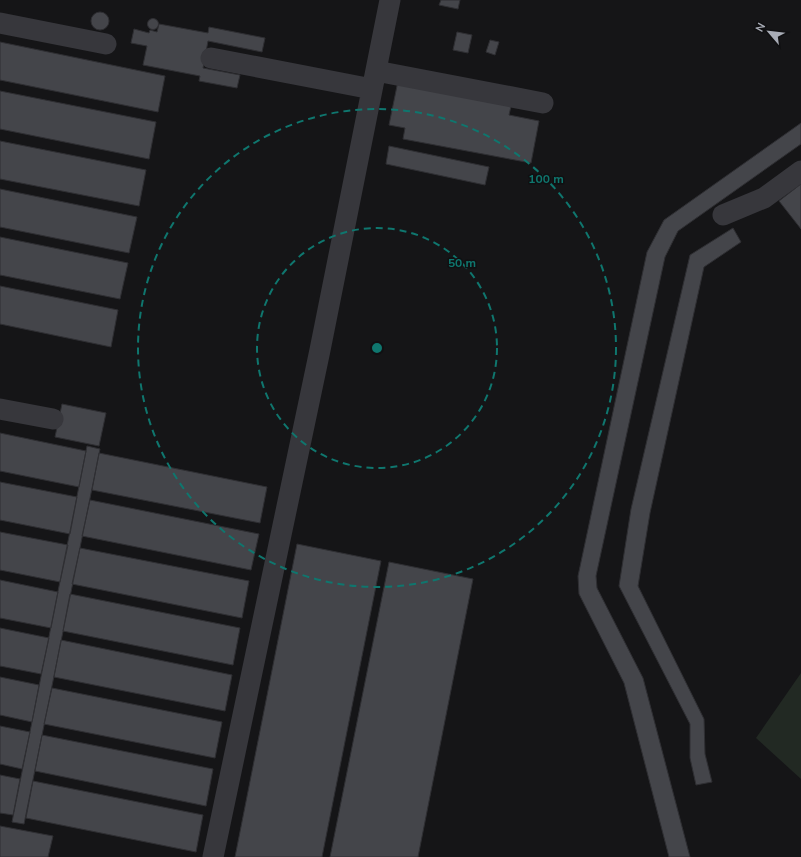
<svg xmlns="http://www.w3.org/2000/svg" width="801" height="857" viewBox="0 0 801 857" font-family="'Nunito Sans',sans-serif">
<rect width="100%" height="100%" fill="#151517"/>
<path fill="#222923" d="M801,673V779L756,738Z"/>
<path fill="#44454a" stroke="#2f2f33" d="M441,0H460L458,9L439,5Z
M91 21a9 9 0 1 1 18 0a9 9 0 1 1-18 0Z
M147.5 24a5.5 5.5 0 1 1 11 0a5.5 5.5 0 1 1-11 0Z
M159,24L208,33L209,27L265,38L262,52L208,41L203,68L240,75L237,88L199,81L200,76L143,65L147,46L131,43L134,29L149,33L150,30L157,32Z
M457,32L472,35L468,53L453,50Z
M490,40L499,42L495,55L486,52Z
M0,42L165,76L158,112L0,80Z
M398,81L512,102L509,115L539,121L531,163L403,139L405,128L389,125Z
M0,91L156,122L149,159L0,129Z
M801,123V144L678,231L665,257L596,576L597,588L643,678L690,857H669L624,683L579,594L578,576L647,252L664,220Z
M0,141L146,170L139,206L0,179Z
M389,146L489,167L485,185L386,164Z
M801,184V229L779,201Z
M0,189L137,217L129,253L0,227Z
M733,228L741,242L704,267L650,513L638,586L704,719L705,754L712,782L696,785L690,758V724L619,586L631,509L690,255Z
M0,237L128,263L120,299L0,275Z
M0,286L118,310L111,347L0,324Z
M62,404L106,413L99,446L55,437Z
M0,433L86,451L79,487L0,471Z
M87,446L100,449L24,824L12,822Z
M99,453L267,487L260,523L92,490Z
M0,482L77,497L70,534L0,520Z
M90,500L259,534L251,570L82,536Z
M0,532L68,545L60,582L0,570Z
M297,544L381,561L322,857H235Z
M80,548L249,581L242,618L72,584Z
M389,562L473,579L418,857H330Z
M0,580L58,592L51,628L0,618Z
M70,594L240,628L233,665L63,631Z
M0,628L49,638L41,674L0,666Z
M61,640L232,675L225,711L54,677Z
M0,677L39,685L32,722L0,715Z
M52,688L222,722L215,758L44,724Z
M0,726L30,732L22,769L0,764Z
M42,735L213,769L206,806L35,771Z
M0,775L20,779L13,815L0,813Z
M33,781L203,815L196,852L26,818Z
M0,826L53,836L48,857H0Z"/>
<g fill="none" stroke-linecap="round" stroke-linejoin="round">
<path stroke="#37373c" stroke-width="21" d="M0,23L106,44
M211,58L372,89
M376,71L543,103
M723,215L764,198L801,171
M0,409L53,419
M213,857L320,350L390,0"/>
</g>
<g fill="none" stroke="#0f766e" stroke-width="2" stroke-dasharray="7 5">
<circle cx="377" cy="348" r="120"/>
<circle cx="377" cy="348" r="239"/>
</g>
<circle cx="377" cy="348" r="6" fill="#0f766e" stroke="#101012" stroke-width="2"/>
<g font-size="12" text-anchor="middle" font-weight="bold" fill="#0f766e" stroke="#101012" stroke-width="3" stroke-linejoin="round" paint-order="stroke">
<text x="546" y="183">100 m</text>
<text x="462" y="267">50 m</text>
</g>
<g transform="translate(769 32) rotate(298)" stroke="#101012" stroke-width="3" paint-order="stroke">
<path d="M0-3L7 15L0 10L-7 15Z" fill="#a8acb6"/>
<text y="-6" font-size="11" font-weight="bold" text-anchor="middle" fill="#a8acb6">N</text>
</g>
</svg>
